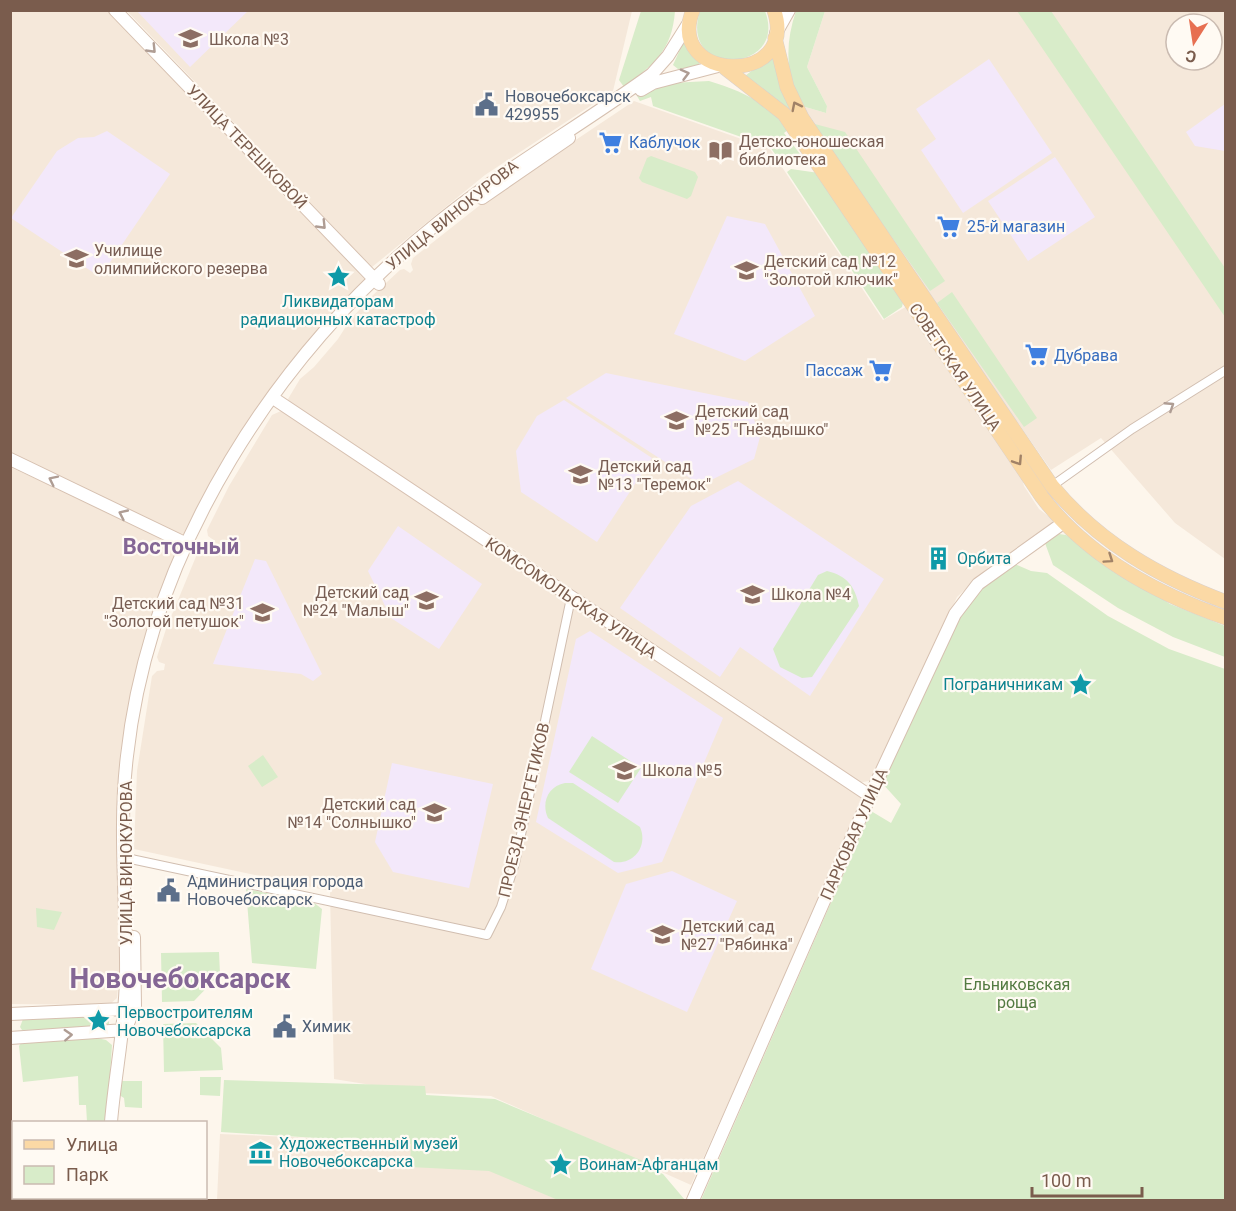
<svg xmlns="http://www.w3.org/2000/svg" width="1236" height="1211" viewBox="0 0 1236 1211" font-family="Roboto,sans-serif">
<rect width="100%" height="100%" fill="#fdf6ec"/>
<path fill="#f5e8da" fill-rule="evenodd" d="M10,11H108L283,195L366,277L364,282L244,427L225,458L218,477L185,534L174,533L11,453Z
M127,11H632L613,91L485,175L372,267Z
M825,11H1225V559L1175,523L1101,438L1051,470L804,117L802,106L826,113L827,106L807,67ZM1176,24H1212V60H1176Z
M634,101L770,149L883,320L909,305L1021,474L1024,486L1039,509L1053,520L1051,528L992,564L957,597L874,780L858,783L515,550L291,405L288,399L300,379L314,367L338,339L350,320L373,295L400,270L404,269L410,273L413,270L411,264L413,258L489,198Z
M281,411L858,791L865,800L691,1185L491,1096L421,1093L334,1079L330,891L134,849L137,771L152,676L157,671L164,670L165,664L159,662L157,657L166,629L202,542L213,544L215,541L208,536L207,530L229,486L272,415Z
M10,467L172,541L178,552L133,688L120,961L117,998L109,1005L11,1004Z
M220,1134L431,1143L571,1200H217Z"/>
<path fill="#f3e8fa" d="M137,11H248L190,67Z
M989,59L1052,153L963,213L921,150L936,139L916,109Z
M1225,104V151L1195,146L1186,132Z
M107,131L170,174L100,277L11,218L57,151L78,138L94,137Z
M1055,157L1095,217L1028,261L988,201Z
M727,216L765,224L815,316L745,361L674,334Z
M606,373L748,402L760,437L754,459L701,485L566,398Z
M564,400L652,458L597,542L521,492L516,451L537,416Z
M738,481L884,579L810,696L740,647L720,677L620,608L691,506Z
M398,526L482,584L439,649L391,618L368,571Z
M255,559L266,561L322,674L313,681L301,674L213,664Z
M590,631L723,718L662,862L618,873L536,822L576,639Z
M392,763L493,784L469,888L393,872L375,842Z
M672,871L737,901L687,1012L591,969L626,884Z"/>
<path fill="#d8ecc9" d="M641,11H675C672,51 654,64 624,87L619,80Z
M700,11H765C789,73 678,79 700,11Z
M796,11H825L807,67L827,106L826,113L802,106C785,75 785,43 796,11Z
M1017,11H1051L1225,268V317Z
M683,43L690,44L700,60L698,67L678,69L673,65Z
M772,55L779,70L893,261L781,105L745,76Z
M709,81C742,91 766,102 789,129L784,133L800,154L783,165L770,147L653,106L651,97L640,101L637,96C660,83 683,82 709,81Z
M811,123L845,132L945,281L930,291Z
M651,156L695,172L698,177L691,196L687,199L642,182L639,178L647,158Z
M791,169L819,173L904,298L902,307L884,319L787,172Z
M952,292L1037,418L1024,427L937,303Z
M1059,534L1066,535L1170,604L1225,626V657L1173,637L1118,608L1053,565L1045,543Z
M1015,564L1031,571L1047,573L1108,616L1169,649L1225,669V1200H701L871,811L891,823L901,804L882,783L959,612L982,586Z
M827,571C847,576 855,586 859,606L812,677L802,678L780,667L773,649L818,575Z
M592,736L641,768L618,803L569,772Z
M263,755L278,777L262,787L248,766Z
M565,783H573L640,827C648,845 635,865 614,862L548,818C541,803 548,786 565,783Z
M246,889L313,902L322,909L316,969L252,963Z
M36,908L62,912L54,930L37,927Z
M219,952L220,974L194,1001L162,1002L161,953Z
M104,1016L109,1019V1024L104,1028L22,1030L20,1027L23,1019Z
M196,1023L221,1048L223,1070L164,1072L163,1024Z
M97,1038L106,1040L112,1045L107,1122H87L86,1105H79L78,1076L23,1082L19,1046L21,1043Z
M200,1077H221L220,1096L200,1095Z
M224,1080L425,1086L426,1095L495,1099L643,1161L642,1165L663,1174L685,1200H558L489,1171L410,1167L411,1144L221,1132Z
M122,1081H142V1108L125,1107L124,1098L116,1093Z"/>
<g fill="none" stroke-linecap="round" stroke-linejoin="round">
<defs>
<path id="street" d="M1052,486L1132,429L1226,370
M131,859L487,935L501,907L515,863L571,598"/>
<path id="secondary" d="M115,10L379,284
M776,33L789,10
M641,90L653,83L718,66
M482,198L569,138
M273,398L870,796
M10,459L193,547
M10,1014L124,1009
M127,1026L135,1006L134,937
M10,1038L125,1030
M111,1122C115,1074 125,1027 126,978C127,904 118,830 127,756C150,548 277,351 439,222C506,168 582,125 652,74L668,56L690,21
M106,1200V1198
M693,1200L870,796L955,614L978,584L1063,523"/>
<path id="primary" d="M693,10C664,82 800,88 774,10
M775,38L787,87L802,118L1052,486C1098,542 1159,577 1226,602
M725,68L784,114L1042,497C1087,556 1157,594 1226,618"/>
</defs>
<use href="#street" stroke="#d1beb0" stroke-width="10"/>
<use href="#secondary" stroke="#d6c0b0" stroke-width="14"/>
<use href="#primary" stroke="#dad1cd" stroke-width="15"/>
<use href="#street" stroke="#fff" stroke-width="8"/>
<use href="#secondary" stroke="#fff" stroke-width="12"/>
<use href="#primary" stroke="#fbd9a5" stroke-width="14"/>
</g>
<defs><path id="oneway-chevron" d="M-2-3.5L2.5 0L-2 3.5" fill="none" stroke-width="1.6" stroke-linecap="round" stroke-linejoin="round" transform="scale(1.5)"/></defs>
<g stroke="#af9d94">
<use href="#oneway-chevron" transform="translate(152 49) rotate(46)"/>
<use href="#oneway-chevron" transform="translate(685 74) rotate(-15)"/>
<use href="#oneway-chevron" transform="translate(322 225) rotate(46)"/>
<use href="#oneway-chevron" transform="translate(1170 406) rotate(-33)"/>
<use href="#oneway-chevron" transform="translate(53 480) rotate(-154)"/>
<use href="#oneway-chevron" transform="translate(123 514) rotate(-155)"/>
<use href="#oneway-chevron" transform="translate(68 1035) rotate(-3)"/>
</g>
<g stroke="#a18267">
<use href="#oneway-chevron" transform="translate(796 106) rotate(-117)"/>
<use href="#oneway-chevron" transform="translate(1018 461) rotate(57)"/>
<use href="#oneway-chevron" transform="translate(1109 559) rotate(34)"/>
</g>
<defs>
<symbol id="school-bare" viewBox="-9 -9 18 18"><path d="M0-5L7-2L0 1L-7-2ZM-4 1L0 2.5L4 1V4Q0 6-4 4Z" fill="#8d6e63" stroke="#fffaf3" stroke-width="2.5" paint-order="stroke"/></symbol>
<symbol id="civic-bare" viewBox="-9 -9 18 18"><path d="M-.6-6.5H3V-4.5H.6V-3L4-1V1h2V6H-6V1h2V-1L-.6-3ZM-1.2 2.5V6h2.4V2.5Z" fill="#5c6f8a" stroke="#fffaf3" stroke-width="2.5" paint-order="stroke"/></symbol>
<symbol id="supermarket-bare" viewBox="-9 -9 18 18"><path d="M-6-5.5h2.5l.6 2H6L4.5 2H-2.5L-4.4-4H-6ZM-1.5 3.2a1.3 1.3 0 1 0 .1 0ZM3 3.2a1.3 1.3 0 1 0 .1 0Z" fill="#3f7fe0" stroke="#fffaf3" stroke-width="2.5" paint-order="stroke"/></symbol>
<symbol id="library-bare" viewBox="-9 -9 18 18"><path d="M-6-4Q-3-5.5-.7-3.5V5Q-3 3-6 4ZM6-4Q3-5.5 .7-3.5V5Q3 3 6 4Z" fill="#8d6e63" stroke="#fffaf3" stroke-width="2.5" paint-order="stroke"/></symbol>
<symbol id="university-bare" viewBox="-9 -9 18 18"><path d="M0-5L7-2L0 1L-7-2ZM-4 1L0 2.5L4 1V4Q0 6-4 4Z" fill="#8d6e63" stroke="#fffaf3" stroke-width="2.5" paint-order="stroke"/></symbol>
<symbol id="sight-bare" viewBox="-9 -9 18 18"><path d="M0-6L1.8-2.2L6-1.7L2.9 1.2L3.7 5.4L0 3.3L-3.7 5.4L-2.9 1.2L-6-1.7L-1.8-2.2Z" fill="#0f9aa8" stroke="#fffaf3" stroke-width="2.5" paint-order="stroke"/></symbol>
<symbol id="building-bare" viewBox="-9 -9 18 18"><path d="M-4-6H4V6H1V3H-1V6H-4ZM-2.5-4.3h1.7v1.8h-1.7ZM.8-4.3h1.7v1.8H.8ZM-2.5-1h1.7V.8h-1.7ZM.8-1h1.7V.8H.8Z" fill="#0f9aa8" stroke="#fffaf3" stroke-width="2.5" paint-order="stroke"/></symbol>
<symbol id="museum-bare" viewBox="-9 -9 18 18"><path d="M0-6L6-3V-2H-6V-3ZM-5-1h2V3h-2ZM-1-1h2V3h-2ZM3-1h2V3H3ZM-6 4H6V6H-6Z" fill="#0f9aa8" stroke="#fffaf3" stroke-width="2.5" paint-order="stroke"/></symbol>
</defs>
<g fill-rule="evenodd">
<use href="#school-bare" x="174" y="22" width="33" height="33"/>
<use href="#civic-bare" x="470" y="88" width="33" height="33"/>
<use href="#supermarket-bare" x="594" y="126" width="33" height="33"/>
<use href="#library-bare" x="704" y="134" width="33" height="33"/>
<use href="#supermarket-bare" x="932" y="210" width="33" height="33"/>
<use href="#university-bare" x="60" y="242" width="33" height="33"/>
<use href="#school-bare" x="730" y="254" width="33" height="33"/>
<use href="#sight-bare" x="322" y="260" width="33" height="33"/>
<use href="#supermarket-bare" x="1020" y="338" width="33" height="33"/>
<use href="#supermarket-bare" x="864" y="354" width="33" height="33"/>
<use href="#school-bare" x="660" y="404" width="33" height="33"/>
<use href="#school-bare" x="564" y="458" width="33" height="33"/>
<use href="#building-bare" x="922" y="542" width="33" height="33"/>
<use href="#school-bare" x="736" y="578" width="33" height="33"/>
<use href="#school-bare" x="410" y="584" width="33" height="33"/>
<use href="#school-bare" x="246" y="596" width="33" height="33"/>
<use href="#sight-bare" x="1064" y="668" width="33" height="33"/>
<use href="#school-bare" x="608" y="754" width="33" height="33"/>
<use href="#school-bare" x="418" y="796" width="33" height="33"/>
<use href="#civic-bare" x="152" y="874" width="33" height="33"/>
<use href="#school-bare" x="646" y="918" width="33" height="33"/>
<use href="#sight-bare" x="82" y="1004" width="33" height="33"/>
<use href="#civic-bare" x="268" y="1010" width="33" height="33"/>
<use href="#museum-bare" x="244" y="1136" width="33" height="33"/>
<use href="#sight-bare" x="544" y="1148" width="33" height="33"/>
</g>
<g text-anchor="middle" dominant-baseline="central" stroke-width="4.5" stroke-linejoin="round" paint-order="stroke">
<g font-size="16" fill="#785e54" stroke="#fffaf3" text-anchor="start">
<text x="209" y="39">Школа №3</text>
<text x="739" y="141">Детско-юношеская<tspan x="739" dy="18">библиотека</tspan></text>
<text x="94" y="250">Училище<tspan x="94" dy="18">олимпийского резерва</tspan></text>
<text x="764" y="261">Детский сад №12<tspan x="764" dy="18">"Золотой ключик"</tspan></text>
<text x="695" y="411">Детский сад<tspan x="695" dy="18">№25 "Гнёздышко"</tspan></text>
<text x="598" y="466">Детский сад<tspan x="598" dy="18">№13 "Теремок"</tspan></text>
<text x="409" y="592" text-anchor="end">Детский сад<tspan x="409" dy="18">№24 "Малыш"</tspan></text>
<text x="771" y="594">Школа №4</text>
<text x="244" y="603" text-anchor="end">Детский сад №31<tspan x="244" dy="18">"Золотой петушок"</tspan></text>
<text x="642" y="770">Школа №5</text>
<text x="416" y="804" text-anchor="end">Детский сад<tspan x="416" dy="18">№14 "Солнышко"</tspan></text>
<text x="681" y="926">Детский сад<tspan x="681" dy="18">№27 "Рябинка"</tspan></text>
</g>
<g font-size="16" fill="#4e5e75" stroke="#fffaf3" text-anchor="start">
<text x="505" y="96">Новочебоксарск<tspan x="505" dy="18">429955</tspan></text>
<text x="187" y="881">Администрация города<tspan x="187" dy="18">Новочебоксарск</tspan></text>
<text x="302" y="1026">Химик</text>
</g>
<g font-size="16" fill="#366cbe" stroke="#fffaf3" text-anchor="start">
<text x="629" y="142">Каблучок</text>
<text x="967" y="226">25-й магазин</text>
<text x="1054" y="355">Дубрава</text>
<text x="863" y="370" text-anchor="end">Пассаж</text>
</g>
<g font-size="16" fill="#7a5c4d" stroke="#fffaf3">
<text transform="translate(247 147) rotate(46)">УЛИЦА ТЕРЕШКОВОЙ</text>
<text transform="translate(452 215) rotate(-39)">УЛИЦА ВИНОКУРОВА</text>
<text transform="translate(955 367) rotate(56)">СОВЕТСКАЯ УЛИЦА</text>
<text transform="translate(571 598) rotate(34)">КОМСОМОЛЬСКАЯ УЛИЦА</text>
<text transform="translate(524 810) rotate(-77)">ПРОЕЗД ЭНЕРГЕТИКОВ</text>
<text transform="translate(854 834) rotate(-66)">ПАРКОВАЯ УЛИЦА</text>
<text transform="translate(126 863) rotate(-90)">УЛИЦА ВИНОКУРОВА</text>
</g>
<g font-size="16" fill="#0d838f" stroke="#fffaf3" text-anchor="start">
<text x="338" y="301" text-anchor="middle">Ликвидаторам<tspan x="338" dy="18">радиационных катастроф</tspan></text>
<text x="957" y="558">Орбита</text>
<text x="1063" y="684" text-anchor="end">Пограничникам</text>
<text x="117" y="1012">Первостроителям<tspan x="117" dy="18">Новочебоксарска</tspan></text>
<text x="279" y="1143">Художественный музей<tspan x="279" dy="18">Новочебоксарска</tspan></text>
<text x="579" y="1164">Воинам-Афганцам</text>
</g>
<g font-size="16" fill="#537a41" stroke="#fffaf3">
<text x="1017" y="984">Ельниковская<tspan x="1017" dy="18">роща</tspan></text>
</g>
<g font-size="22" font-weight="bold" fill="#846695" stroke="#fffaf3">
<text x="181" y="546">Восточный</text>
</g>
<g font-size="28" font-weight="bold" fill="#846695" stroke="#fffaf3">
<text x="180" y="978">Новочебоксарск</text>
</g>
</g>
<rect width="1236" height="1211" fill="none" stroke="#7a5c4d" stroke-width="24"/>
<rect x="12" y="1121" width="195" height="78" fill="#fffaf3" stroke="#cabbb1" stroke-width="1.5"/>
<rect x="24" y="1140" width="30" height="9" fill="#fbd9a5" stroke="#cabbb1" stroke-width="1.5"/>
<text x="66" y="1151" font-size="18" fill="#7a5c4d">Улица</text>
<rect x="24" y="1166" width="30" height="18" fill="#d8ecc9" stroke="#cabbb1" stroke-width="1.5"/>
<text x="66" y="1181" font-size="18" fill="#7a5c4d">Парк</text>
<g transform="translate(1194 42) rotate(192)"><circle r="28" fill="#fffaf3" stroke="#cabbb1" stroke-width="1.5"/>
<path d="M0-4.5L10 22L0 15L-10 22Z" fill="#e76f51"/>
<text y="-9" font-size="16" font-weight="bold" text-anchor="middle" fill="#7a5c4d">С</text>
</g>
<path d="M1032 1187v9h110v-9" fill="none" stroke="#7a5c4d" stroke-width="3"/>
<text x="1041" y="1187" font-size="18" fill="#7a5c4d" stroke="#fffaf3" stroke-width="4.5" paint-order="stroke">100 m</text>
</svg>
